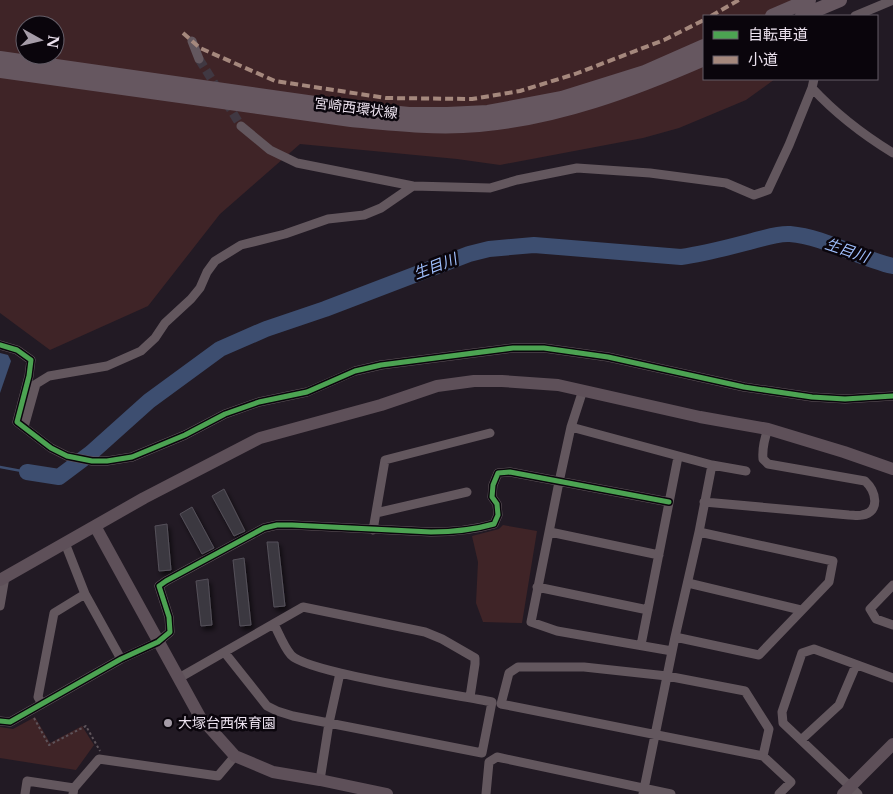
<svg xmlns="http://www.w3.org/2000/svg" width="893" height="794" viewBox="0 0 893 794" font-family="'Libre Baskerville','Noto Sans JP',serif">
<defs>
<filter id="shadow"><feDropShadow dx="2.5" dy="4" stdDeviation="2.5" flood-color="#0009"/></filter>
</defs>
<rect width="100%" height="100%" fill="#221a24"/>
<path fill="#3f2427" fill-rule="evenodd" d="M0,0H793L791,16H704V79H775L746,100L679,128L643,138L500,165L457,159L300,144L220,214L148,306L50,350L0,313ZM25,25H55V55H25Z
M503,525L537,531L522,623L483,622L476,603L478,562L472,536L499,529Z
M35,717L50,743L82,726L94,745L76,770L0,758V727L13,729Z"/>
<path fill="#3d4e70" d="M0,353L8,355L11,361L0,393Z"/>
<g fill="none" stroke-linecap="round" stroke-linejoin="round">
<path stroke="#3d4e70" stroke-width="2.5" d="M0,467L27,472"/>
<path stroke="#3d4e70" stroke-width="16" d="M27,472L59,477L91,453L149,401L220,349L266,329L325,309L469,254L489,249L534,245L681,257C704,254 726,248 749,242C761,239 777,233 790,234C825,237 858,258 893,266"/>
</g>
<path fill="#3b3740" stroke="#55515a" filter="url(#shadow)" d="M224,489L245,531L234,536L212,496Z
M192,507L214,548L202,554L180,514Z
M167,524L171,570L159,571L155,526Z
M267,542H278L285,606L274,607Z
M244,558L251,625L240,626L233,560Z
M208,579L212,625L201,626L196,581Z"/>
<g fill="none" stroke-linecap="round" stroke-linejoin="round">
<path stroke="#403842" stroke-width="9" stroke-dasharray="9 4.5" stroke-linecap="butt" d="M199,59L219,91
M226,102L241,126"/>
<path stroke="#5e545b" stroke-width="2" stroke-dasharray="2.5 2.5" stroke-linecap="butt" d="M34,718L49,745L86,726L100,751"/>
<path stroke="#63575e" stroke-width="9" d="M855,16L893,0
M192,41L199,59
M812,88C837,115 862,134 893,153
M241,126L270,150L297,163L413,186L490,188L517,180L577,168L650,173L726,183L754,195L768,190L789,145L812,88L814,79
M0,345L17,350L31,360L29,376L17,422L51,448L67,456L92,461H107L132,457L185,435L225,414L259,402L307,392L355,371L381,365L513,348H544L608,357L744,387L812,397L845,399L893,396
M583,390L571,427L559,482L531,622L557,631L672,651
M24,427L36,384L49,376L107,366L141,351L155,338L165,323L191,299L200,288L207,272L215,261L241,245L285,234L328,219L364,215L381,208L413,186
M571,427L712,465L699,532L675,637L643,794
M712,465L746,471
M704,502L849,515C853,515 858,516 862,515C881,512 876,491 865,481L768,464L763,459C762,448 764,440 768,429
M376,513L467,492
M373,530L385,460L490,433
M550,532L659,555
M65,543L85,594L121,659
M688,583L801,610
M893,585L870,609L876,619L893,625
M537,587L648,610
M0,606L5,577
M675,637L759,655L829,582L833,561L699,532
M641,645L678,457
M225,653L267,706L277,711L293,716L482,753L492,702C459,695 307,673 291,655C284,647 279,634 274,624
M179,678L303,607L425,632L442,639L475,658V664L470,697
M42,704L38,697L54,613L85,594
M0,721L10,722L121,659L158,642L170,632L169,617L159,586L166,581L264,528L277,525H292L431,532C453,532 473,530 494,524L498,515L497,504L492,497L493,485L498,473L510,472L669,502
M801,740L839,705L856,665
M763,756L769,729L745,691L667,676L584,667H518L509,673L501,704L763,756L791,782L779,794
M320,780L329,723L340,673
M25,794L27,781L74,788
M73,794L74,788L99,759L218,776L235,756
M486,794L489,762L497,757L671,794
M858,794L783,723L782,712L802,653L814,649L893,678"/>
<path stroke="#5e5059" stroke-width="12" d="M95,526L200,717L235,756L273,772L320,780L387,794
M0,580L144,498L260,438L381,405L437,386L474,381H502L558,385L700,417L768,429L844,452L893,469
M843,794L893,744"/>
<path stroke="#665760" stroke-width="14" d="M772,16L809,0
M802,16L840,0
M0,58L350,108L409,114H447L488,112L562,98L645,72L704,46
M0,71L351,120C393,124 436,129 479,125C558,118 633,90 704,59"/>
<path stroke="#a5887d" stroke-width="4" stroke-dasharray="8 4" stroke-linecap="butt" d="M711,16L739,0
M183,33L200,48L275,81L386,98L472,99L520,91L575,74L664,40L704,20"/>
<defs>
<path id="cycleway" d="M0,345L17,350L31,360L29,376L17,422L51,448L67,456L92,461H107L132,457L185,435L225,414L259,402L307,392L355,371L381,365L513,348H544L608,357L744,387L812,397L845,399L893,396
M0,721L10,722L121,659L158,642L170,632L169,617L159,586L166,581L264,528L277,525H292L431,532C453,532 473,530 494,524L498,515L497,504L492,497L493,485L498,473L510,472L669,502"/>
</defs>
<use href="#cycleway" stroke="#0a050c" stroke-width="8"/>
<use href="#cycleway" stroke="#4ca352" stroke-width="5"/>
</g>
<circle fill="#a59ca8" stroke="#0a050c" stroke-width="2" cx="168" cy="723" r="5"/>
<g text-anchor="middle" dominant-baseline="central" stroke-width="5" stroke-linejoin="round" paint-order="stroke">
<g font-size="14" fill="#ece2ef" stroke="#0a050c">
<text transform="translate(356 108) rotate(7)">宮崎西環状線</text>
</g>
<g font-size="14" fill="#ece2ef" stroke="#0a050c" text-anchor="start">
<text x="178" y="723">大塚台西保育園</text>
</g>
<g font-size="15" font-style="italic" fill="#a0c0fe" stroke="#0a050c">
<text transform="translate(847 250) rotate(19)">生目川</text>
<text transform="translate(435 266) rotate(-21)">生目川</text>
</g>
</g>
<rect x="703" y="15" width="175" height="65" fill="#0a050c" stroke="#645d67"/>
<rect x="713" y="31" width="25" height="8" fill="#4ca352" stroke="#645d67"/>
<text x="748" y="40" font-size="15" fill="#ece2ef">自転車道</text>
<rect x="713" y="56" width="25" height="8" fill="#a5887d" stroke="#645d67"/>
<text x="748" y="65" font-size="15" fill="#ece2ef">小道</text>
<g transform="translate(40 40) rotate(98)"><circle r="24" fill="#0a050c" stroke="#645d67"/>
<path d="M0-4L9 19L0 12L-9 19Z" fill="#a59ca8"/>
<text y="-8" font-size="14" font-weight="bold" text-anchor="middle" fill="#ece2ef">N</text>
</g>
</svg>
